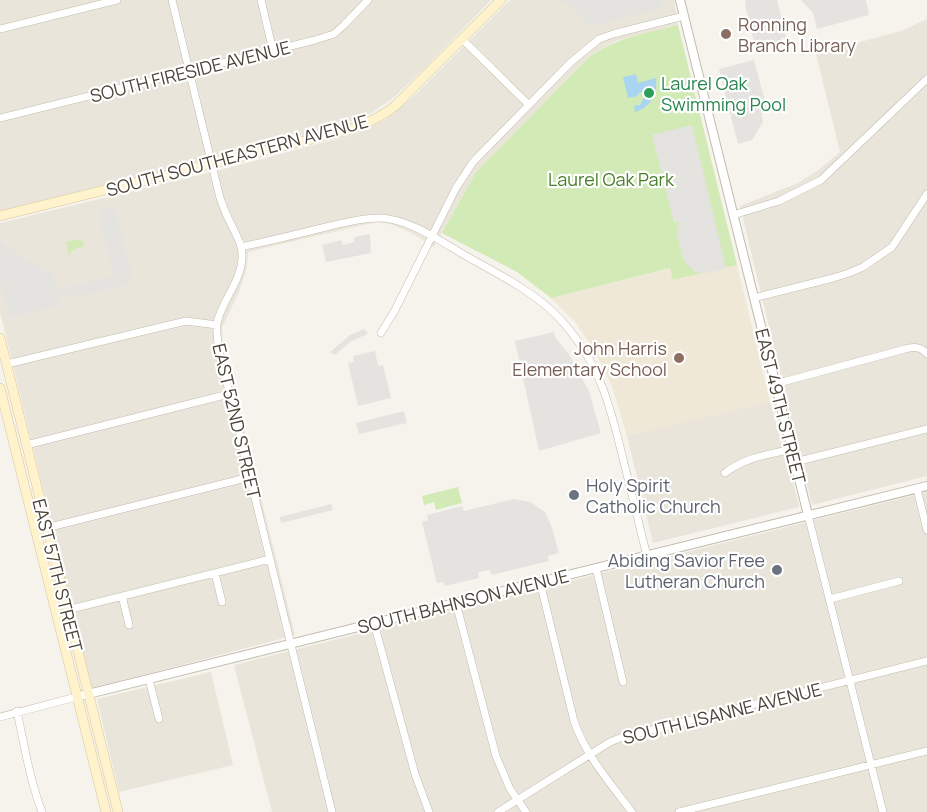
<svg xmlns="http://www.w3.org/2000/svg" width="927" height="812" viewBox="0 0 927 812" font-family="Manrope,sans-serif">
<rect width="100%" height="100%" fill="#f6f3ec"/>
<path fill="#eae5da" d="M0,0H491L426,67L393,98L371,113L352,121L311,134L0,211Z
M510,0H674L678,25L616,41L599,50L588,58L476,172L434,247L410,232L390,224L376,222L248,252L247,267L239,292L222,327V340L295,635L92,689L0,312V223L220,170L348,136L373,126L387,119L414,96Z
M927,19V476L812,505L740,206L798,183L820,169L840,152L816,54L901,31Z
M770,401L781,442L787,456L799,507L653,543L627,436Z
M927,492V812H272L234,665Z
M211,672L233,765L119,792L97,699Z"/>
<path fill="#efe8d6" d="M737,265L770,401L627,436L612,386L594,350L576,323L551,298L671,268L674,280Z"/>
<path fill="#d2eab5" d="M678,25L737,265L673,280L670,268L551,298L517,272L442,233L476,172L588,58C614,38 647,33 678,25Z
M79,239L83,241L84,246L73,250L69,256L66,242Z
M458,487L462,503L436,510L434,502L424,505L422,496Z"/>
<path fill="#e5e3e0" d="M561,0H661L663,8L589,27L569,3L566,5Z
M746,0H777L786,37L781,38L782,42L757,48L754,41L745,5Z
M801,0H866L869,15L817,29L813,13Z
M754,60L767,109L761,110L763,122L752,140L738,144L719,69Z
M692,125L726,268L704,274L695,272L687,264L682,255L677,233L679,222H674L652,135Z
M115,206L132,276L127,278L128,285L70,299L69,293L59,296L61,305L10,318L0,279V233L2,243L47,272L52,270L57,290L114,276L98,210Z
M370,234L371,253L326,262L322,245L341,240L343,245L354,242V237Z
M364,329L368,333L365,335L350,342L335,355L330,352L350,335Z
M554,332L555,337L570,356L589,391L601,433L539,451L515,341Z
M375,351L378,366L383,365L391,398L358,406L348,363L354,362L353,356Z
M404,411L407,423L359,434L356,423Z
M514,499L530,502L545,512L552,528L559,553L548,556L549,561L492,575L490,570L478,572L479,578L445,586L443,582L437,583L422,522L428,520L427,515L462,506L464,511Z
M331,504L333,510L281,523L280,517Z"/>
<path fill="#a9d4f2" d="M636,74L638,83L656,78C658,94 651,107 635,112L634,106L640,105L645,95L640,92L637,96L628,98L623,77Z"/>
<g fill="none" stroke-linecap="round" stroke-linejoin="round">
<defs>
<path id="minor" d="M172,0L220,198C223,206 226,215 231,224C236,235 243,245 242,258C241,282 222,300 217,323C216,332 218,342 219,351L332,812
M261,0L273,51
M0,29L117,0
M462,39L529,105
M0,118L315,40L334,34L344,25L368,0
M733,215L779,201L821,180L927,79
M241,247C269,241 298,234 326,227C343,223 361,218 379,218C408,218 442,242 466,256C498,274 535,292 560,319C600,362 611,408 624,463C632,494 639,525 647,556
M754,298L833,278L849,273L863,267L892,247L927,194
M381,333L395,310L456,188L473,162L570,63L599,39L613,34L684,16
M7,364L186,321L217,325
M775,384L905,349C914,347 921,346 927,354
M26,445L229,394
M795,462L927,429
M725,473C746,457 767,455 792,449
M917,489L927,530
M808,515L883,812
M46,528L250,477
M596,568L623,682
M215,573L222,602
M540,582L574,721C586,756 610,783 632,812
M122,596L129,625
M830,599L899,581
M456,603L496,756L510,789L526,812
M67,610L270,559
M374,623L415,774L429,812
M149,679L159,719
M17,711C24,745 30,780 42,812
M0,717L76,697
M498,812L610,742L620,738L927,661
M679,812L927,751"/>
<path id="tertiary" d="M680,0L808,515
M76,697L927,486"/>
<path id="secondary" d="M0,216L341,132C361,126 379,119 395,106L501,0
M0,338L118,812
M0,388L106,812"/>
</defs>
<use href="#minor" stroke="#c2bbae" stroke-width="8"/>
<use href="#tertiary" stroke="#c2bbae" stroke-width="10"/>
<use href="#secondary" stroke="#d6c79b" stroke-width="10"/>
<use href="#minor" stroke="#fff" stroke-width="7"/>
<use href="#tertiary" stroke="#fff" stroke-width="8"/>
<use href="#secondary" stroke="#fff3cd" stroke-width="9"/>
</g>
<g fill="#8d6e63" stroke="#fff" stroke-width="2">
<circle cx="726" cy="34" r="6"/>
<circle cx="679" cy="358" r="6"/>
</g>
<circle fill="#2e9e5b" stroke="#fff" stroke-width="2" cx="649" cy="93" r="6"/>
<g fill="#6b7280" stroke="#fff" stroke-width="2">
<circle cx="574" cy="495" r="6"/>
<circle cx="777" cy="570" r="6"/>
</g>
<g text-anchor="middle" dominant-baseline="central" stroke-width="4.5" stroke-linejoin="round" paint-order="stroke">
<g font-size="18" fill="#785e54" stroke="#fff" text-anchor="start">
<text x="738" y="24">Ronning<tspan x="738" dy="21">Branch Library</tspan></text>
<text x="667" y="348" text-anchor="end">John Harris<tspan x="667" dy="21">Elementary School</tspan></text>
</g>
<g font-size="18" fill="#4b4439" stroke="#fff">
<text transform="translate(190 71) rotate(-14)">SOUTH FIRESIDE AVENUE</text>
<text transform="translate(237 155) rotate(-15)">SOUTH SOUTHEASTERN AVENUE</text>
<text transform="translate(781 406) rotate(76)">EAST 49TH STREET</text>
<text transform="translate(237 421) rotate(77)">EAST 52ND STREET</text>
<text transform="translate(58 575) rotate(76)">EAST 57TH STREET</text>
<text transform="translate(463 601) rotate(-14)">SOUTH BAHNSON AVENUE</text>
<text transform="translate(722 713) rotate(-14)">SOUTH LISANNE AVENUE</text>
</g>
<g font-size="18" fill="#27864d" stroke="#fff" text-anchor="start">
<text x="661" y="83">Laurel Oak<tspan x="661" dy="21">Swimming Pool</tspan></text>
</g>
<g font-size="18" fill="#4a7f2a" stroke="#fff">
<text x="611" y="179">Laurel Oak Park</text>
</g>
<g font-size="18" fill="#5b616d" stroke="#fff" text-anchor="start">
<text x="586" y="485">Holy Spirit<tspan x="586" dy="21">Catholic Church</tspan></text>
<text x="765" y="560" text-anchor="end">Abiding Savior Free<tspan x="765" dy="21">Lutheran Church</tspan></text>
</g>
</g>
</svg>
